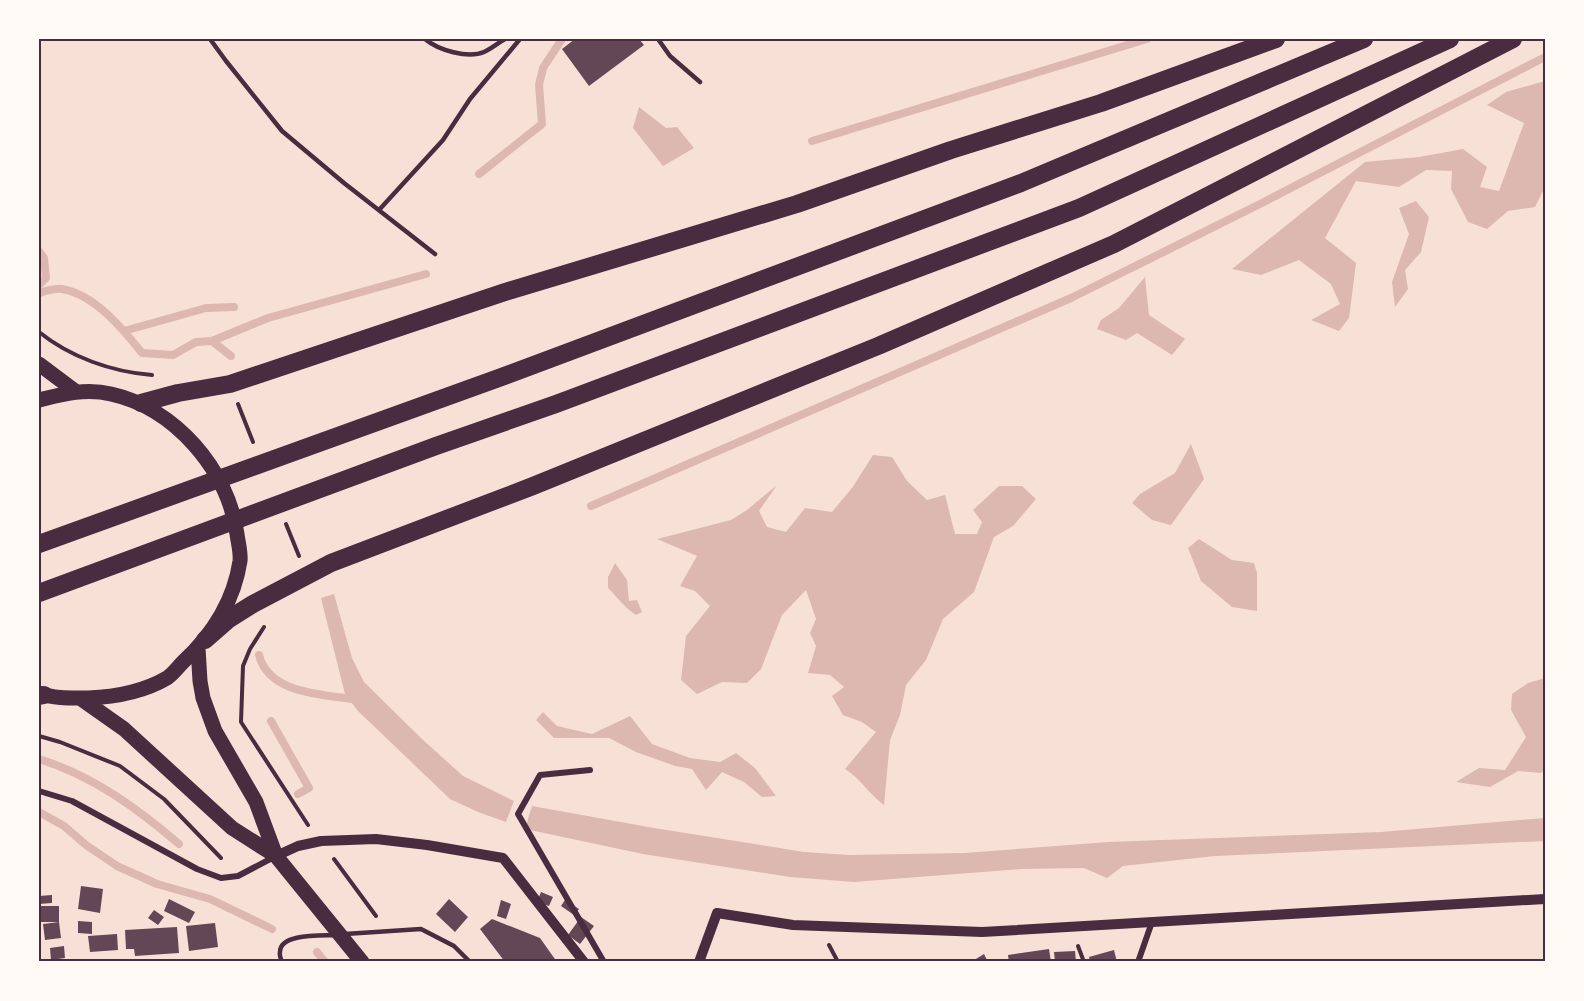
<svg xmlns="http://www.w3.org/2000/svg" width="1584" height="1001" viewBox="0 0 1584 1001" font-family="Georgia,serif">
<rect width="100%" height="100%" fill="#f7e1d7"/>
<path fill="#dcb8b0" d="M1545,81V187L1535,207L1508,211L1487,229L1468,222L1451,189L1452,171L1426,170L1399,187L1356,181L1325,238L1356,263L1349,318L1339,331L1311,320L1340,304L1331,284L1299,260L1261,275L1232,269L1365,162L1419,157L1463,149L1487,167L1480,187L1499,191L1524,123L1487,105L1506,92Z
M639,107L666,128L677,127L694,148L663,166L633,128Z
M1416,201L1429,217L1421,252L1405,270L1408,289L1395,307L1392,282L1409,234L1399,208Z
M1145,277L1149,315L1185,339L1172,355L1137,333L1126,340L1097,329L1101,320L1119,308Z
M1191,444L1204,479L1171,525L1152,520L1132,503L1140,494L1175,473Z
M873,455L892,457L907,481L927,500L945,495L955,534H977L982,522L973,510L999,486H1022L1036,499L1013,526L994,537L974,592L943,619L926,660L906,685L900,715L890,740L884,805C869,794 861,779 845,769L876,732L862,722L843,715L832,696L844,687L830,675L808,673L816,646L810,633L816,619L806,590L782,615L761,669L747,683L722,682L697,694L681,680L686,636L710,606L695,591L680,586L697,556L657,539L731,520L747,510L777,485L759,511L767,527L786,532L805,508L832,512L852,488Z
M1199,539L1232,560L1254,563L1257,573V611L1232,607L1201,581L1188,548Z
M615,563L627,580L629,601L637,600L642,612L636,615C625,608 618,598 608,588V577Z
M334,594L352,658L364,682L422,739L463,776L514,801L506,822L478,812L450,799L358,711L345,694L321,598Z
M1545,678V769L1541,773L1518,771L1490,787L1456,782L1479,768L1505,770L1526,737L1511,710L1512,694L1528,683Z
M543,712L557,726L592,734L630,716L652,744L690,758L720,762L736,753L755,768L776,796L762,797L744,782L722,772L706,790L692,769L675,766L636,752L609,738H554L536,720Z
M532,806L654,828L804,852L849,855L964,853L1108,842L1381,832L1545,818V841L1215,856L1123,866L1107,878L1084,868L1021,869L854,882L790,877L643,854L525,829Z"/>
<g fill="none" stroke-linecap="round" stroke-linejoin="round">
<path stroke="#dcb8b0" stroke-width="8" d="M812,141L1147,39
M479,174L542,124L539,85L543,68L562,39
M39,251L44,258L46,278L39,285
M39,293C46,291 55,288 62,289C94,294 123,329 142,353L173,355L196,342L212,341L231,356
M124,331L206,308L234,307
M212,341L268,318L426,274
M591,506L1071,298L1262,203L1545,57
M259,655C269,695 325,694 358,700
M271,721L309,788L298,794
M39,759C93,776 137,808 179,844
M39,812L64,826L86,845L117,866L157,884L210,899L272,929
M317,952L325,962"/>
</g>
<path fill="#644757" d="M575,39H639L644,45L589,86L562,49Z
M81,886L103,889L100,913L78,909Z
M541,892L553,897L549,906L537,902Z
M52,895V903L39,904V896Z
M169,899L195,912L189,923L164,911Z
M449,899L468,917L455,932L436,914Z
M501,900L511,904L506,919L497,916Z
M565,900L579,909L574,915L561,906Z
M39,906H59V922H39Z
M154,910L164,917L158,925L148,918Z
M581,917L594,926L580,944L568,935Z
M492,919L540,938L557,962H505L480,929Z
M78,921L92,922V934L78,933Z
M59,922L61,938L45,940L43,924Z
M215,923L218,947L189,951L186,926Z
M177,927L179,953L135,956L134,949H126L125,930Z
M117,934L118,950L90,952L88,936Z
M64,946L65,958L51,960L50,948Z
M1049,949L1051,962H1009L1008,955Z
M1114,950L1117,962H1090L1089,957Z
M1075,951L1076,962H1055L1054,952Z
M984,954L988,962H971Z"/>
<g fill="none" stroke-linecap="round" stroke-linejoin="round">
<path stroke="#4a2c40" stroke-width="4" d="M39,332C70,357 112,372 152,375
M238,404L253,442
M286,524L299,556
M264,627L250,649L243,666L241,722L308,825
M39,736L60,742L120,766L164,799L221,858
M334,859L376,916
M829,945L838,962
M1078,946L1084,962"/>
<path stroke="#4a2c40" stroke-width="4.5" d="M210,39L226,61L282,131L344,183L435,254
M425,39C438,50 468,59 484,52C491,49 498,43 505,39
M658,39L670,56L700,82
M379,210L443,140L470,99L520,39
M345,934L421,929L454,946L470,962
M282,962C281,959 279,956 280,952C280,933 322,936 337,935"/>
<path stroke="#4a2c40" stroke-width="6" d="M590,770L540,775L518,814L604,962
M39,791L72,801L197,869L221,878L238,876L274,857
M1138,962L1152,922"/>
<path stroke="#4a2c40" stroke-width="10" d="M276,856L298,846L321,841L376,839L427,845L503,858L584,962
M699,962L717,913L793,925L982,932L1545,899"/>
<path stroke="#4a2c40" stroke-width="15" d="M39,364L75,391
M39,400C63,394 86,388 111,394C175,408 228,470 237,534C238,542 241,553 240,561C234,601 212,635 183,662C178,667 173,674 167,678C143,692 115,697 88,698C72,698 55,699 39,693
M198,648L200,681L203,698L215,731L256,802L276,856L362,962
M80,698L124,729L232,828L276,856"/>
<path stroke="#4a2c40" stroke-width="18" d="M141,403L178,393L230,384L505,292L797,204L951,150L1101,103L1276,39
M39,544L496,379L1021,183L1364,39
M39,593L436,446L556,404L1079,208L1450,39
M205,640L229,619L253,604L331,563L533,486L878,346L1114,244L1513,39
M39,696L44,695"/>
</g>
<rect width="1584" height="1001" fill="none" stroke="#fffaf5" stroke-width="81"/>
<rect x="40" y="40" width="1504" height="920" fill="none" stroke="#4a2c40" stroke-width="2"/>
</svg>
